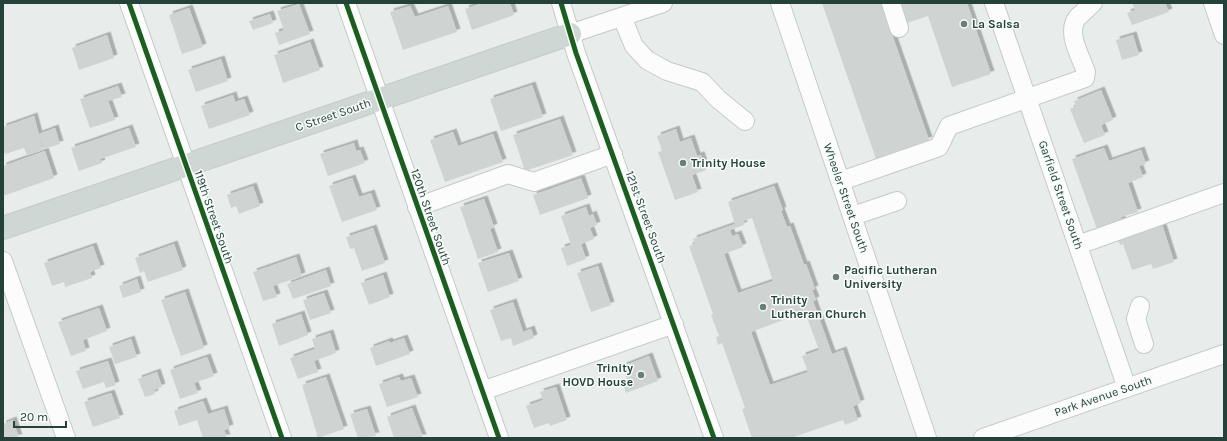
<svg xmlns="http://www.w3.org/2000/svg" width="1227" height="441" viewBox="0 0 1227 441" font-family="Karla,sans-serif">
<defs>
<filter id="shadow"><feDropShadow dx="3.5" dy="-3.5" stdDeviation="0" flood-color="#0004"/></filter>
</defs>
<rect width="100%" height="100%" fill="#e8edeb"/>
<path fill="#cfd4d2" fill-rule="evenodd" filter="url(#shadow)" d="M482,3H510L514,15L472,30L465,9Z
M822,3H881L929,140L876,159Z
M893,3H967L991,74L952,87L928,16L901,25Z
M1132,3H1165L1169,12L1132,25L1127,13L1135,10Z
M299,4L310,34L279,45L275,33L284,30L277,11Z
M410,6L415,17L448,6L457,32L403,50L390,12Z
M189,8L203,47L182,54L169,15Z
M270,14L273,23L253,30L249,21Z
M107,35L114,58L79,70L72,48Z
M1133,35L1139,55L1122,60L1116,40Z
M310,42L320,70L283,83L274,55Z
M221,59L228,81L196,92L188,70Z
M532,85L543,117L501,131L490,99Z
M118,86L122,97L108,101L115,120L90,128L80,99Z
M1101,90L1113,120L1101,125L1105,135L1084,143L1070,109L1076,106L1074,101Z
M233,95L235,102L244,99L250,115L209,129L201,106Z
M34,116L43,150L27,155L24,148L5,154L3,149V127Z
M560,119L573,155L525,171L513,135Z
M55,128L60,144L44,149L39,134Z
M129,128L136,147L100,159L102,163L79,171L71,148Z
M676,129L680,142L691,138L697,156L701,155L706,170L692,175L698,192L675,200L658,152L662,151L657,136Z
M453,132L458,146L493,134L503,162L445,182L430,140Z
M354,143L356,151L360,150L365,163L328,176L320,154Z
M1104,148L1109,161L1141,150L1146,164L1139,166L1143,177L1128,183L1138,212L1121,217L1123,223L1098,232L1072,159Z
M45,151L54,178L3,196V166Z
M352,178L359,197L371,193L377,210L342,222L329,186Z
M581,178L588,198L540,215L533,195Z
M253,186L260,206L239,214L236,206L231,208L227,195Z
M774,186L783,210L781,211L787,227L790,226L804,265L806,264L815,289L812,290L816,300L813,301L832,354L843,350L861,403L853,406L858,420L845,425L843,420L791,438H752L742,409L745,408L722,343L718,345L716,337L719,336L711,315L713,314L689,246L695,244L693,239L735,224L728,202ZM752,218L773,281L738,293L724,254L743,247L738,234L732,236L730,230L744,225L743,221ZM805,312L819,350L802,356L808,372L770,385L751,332Z
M484,199L494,227L490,229L498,252L478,259L460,207Z
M586,207L589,216L593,214L597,225L590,228L594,239L581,244L586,259L567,266L561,248L571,245L561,216Z
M1161,221L1174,262L1153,269L1151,264L1132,270L1123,244L1120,245L1117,236Z
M373,228L385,263L362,271L354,248L350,249L346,237Z
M174,244L183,270L148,282L144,271L140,273L135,258Z
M93,246L101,268L90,272L92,278L65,287L64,282L52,286L44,263Z
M509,253L519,281L488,292L478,263Z
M296,257L302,276L273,286L277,297L263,301L253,272Z
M598,266L611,305L591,312L577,273Z
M326,270L331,286L293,299L287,284Z
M383,275L390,297L369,305L361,283Z
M137,279L141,292L123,298L119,286Z
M185,292L204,348L181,356L161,300Z
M324,293L331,313L310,320L303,300Z
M513,302L523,332L531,329L534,338L513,346L511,338L501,341L490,310Z
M99,308L107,331L83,340L86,351L71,356L58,322Z
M301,314L308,335L279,346L272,324Z
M330,333L336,353L314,361L318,372L298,379L290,358L315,349L312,339Z
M404,338L410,354L376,366L370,348L389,341L390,343Z
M131,339L137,357L115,364L109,347Z
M649,356L658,381L626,393L623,384L628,383L623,366Z
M207,357L214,376L194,383L198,393L180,399L170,370Z
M108,361L116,385L106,388L104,382L83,389L76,371Z
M157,372L162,387L154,390L155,394L145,397L138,379Z
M326,377L344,429L318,438L302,385Z
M399,377L401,381L411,378L418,397L387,407L379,384Z
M556,387L567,420L550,426L549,423L534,428L526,406L543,400L540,392Z
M111,393L120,418L93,427L84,402Z
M203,401L208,414L224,409L230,428L224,430L227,438H203L197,420L179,426L174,411Z
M412,408L423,438H394L387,417Z
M367,409L376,436L358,438L350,414Z
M13,420L19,438H3V424Z"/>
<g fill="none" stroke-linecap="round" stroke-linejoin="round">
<defs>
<path id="minor" d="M129,3L282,438
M346,3L499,438
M561,3L576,53L714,438
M780,3L927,438
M891,3L899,28
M994,3L1127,388
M1213,3L1224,35
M622,17L634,46L647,60L667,71L702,82L718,99L745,121
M570,34L663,3
M841,181L939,147L949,126L1085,78L1086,72C1081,57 1066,33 1077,18C1082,13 1088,8 1093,3
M417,207L508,174L534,182L613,154
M853,216L897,201
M1078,245L1224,193
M3,261L66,438
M1140,306L1136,319L1144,344
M482,391L674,324
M983,438L1224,354"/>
<path id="major" d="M3,228L570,34"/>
</defs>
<use href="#minor" stroke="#c5cac8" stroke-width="20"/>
<use href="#major" stroke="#c3ccc9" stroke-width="24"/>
<use href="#minor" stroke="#fcfcfc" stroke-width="18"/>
<use href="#major" stroke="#cfd7d5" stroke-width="22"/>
<defs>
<path id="cycleway" d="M129,3L282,438
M346,3L499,438
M561,3L576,53L714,438"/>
</defs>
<use href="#cycleway" stroke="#f7fbf9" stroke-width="8"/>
<use href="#cycleway" stroke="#1b5e20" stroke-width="5"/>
</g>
<g fill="#697e78" stroke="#f7fbf9" stroke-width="1.5">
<circle cx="964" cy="24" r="4"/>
<circle cx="683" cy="163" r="4"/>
<circle cx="836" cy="277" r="4"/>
<circle cx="763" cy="307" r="4"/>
<circle cx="641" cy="375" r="4"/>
</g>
<g text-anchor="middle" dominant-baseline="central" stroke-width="3" stroke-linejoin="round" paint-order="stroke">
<g font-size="12" font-weight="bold" fill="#24423a" stroke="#f7fbf9" text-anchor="start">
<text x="972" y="24">La Salsa</text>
<text x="691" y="163">Trinity House</text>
<text x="844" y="270">Pacific Lutheran<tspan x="844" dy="14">University</tspan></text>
<text x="771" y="300">Trinity<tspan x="771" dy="14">Lutheran Church</tspan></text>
<text x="633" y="368" text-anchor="end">Trinity<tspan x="633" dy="14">HOVD House</tspan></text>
</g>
<g font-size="12" fill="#24423a" stroke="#f7fbf9">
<text transform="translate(333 115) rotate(-19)">C Street South</text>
<text transform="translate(1061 195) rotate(71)">Garfield Street South</text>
<text transform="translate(846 198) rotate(71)">Wheeler Street South</text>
<text transform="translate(214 217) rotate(71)">119th Street South</text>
<text transform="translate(431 217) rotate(71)">120th Street South</text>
<text transform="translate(646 217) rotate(70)">121st Street South</text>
<text transform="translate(1103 396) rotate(-19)">Park Avenue South</text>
</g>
</g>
<rect width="1227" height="441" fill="none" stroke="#24423a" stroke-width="8"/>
<path d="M14 421v6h52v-6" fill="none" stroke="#24423a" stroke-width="2"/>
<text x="20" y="421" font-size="12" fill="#24423a" stroke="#f7fbf9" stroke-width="3" paint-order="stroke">20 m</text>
</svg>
